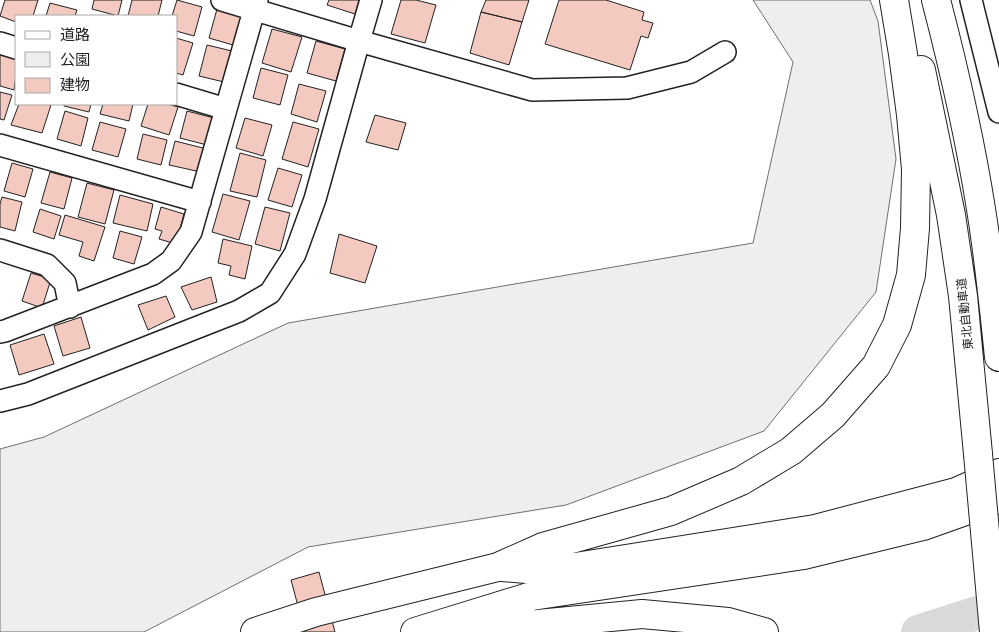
<svg xmlns="http://www.w3.org/2000/svg" width="999" height="632" viewBox="0 0 999 632" font-family="Literata,'Noto Sans JP',serif">
<rect width="100%" height="100%" fill="#fff"/>
<path fill="#eee" stroke="#6f6f6f" d="M753,0H870L878,21L896,159L876,292L764,431L566,505L308,547L144,632H0V449L44,437L288,323L753,243L793,62Z"/>
<g fill="none" stroke-linecap="round" stroke-linejoin="round">
<path stroke="#d9d9d9" stroke-width="34" d="M918,632L999,606"/>
</g>
<path fill="#f3c9c0" stroke="#222" d="M5,0H38L33,16H16V22L0,16Z
M94,0H122L118,16L92,9Z
M132,0H162L158,16H128Z
M177,0L202,7L194,36L176,31V16H172Z
M329,0H359L355,14L327,5Z
M401,0H416L436,5L425,43L391,34Z
M486,0H529L522,22L481,12Z
M559,0H606L644,12L642,20L653,23L648,38L641,36L630,70L545,44Z
M50,3L77,10L75,16H46Z
M217,9L242,16L233,45L209,38Z
M481,12L522,22L509,65L470,53Z
M272,29L302,37L291,72L262,63Z
M176,38L193,43L183,75L176,73Z
M316,41L345,49L336,81L307,73Z
M207,45L232,51L224,82L199,76Z
M0,55L16,59V75L14,90L0,86Z
M261,68L288,75L280,105L253,98Z
M299,84L326,91L317,122L291,114Z
M0,92L12,95L4,120L0,119Z
M19,104H45L51,105L42,133L11,125Z
M64,104H91L89,112L64,106Z
M103,104H133L129,121L100,114Z
M148,104H168L178,107L169,135L141,126Z
M65,111L88,118L81,146L57,139Z
M187,111L214,118L207,145L180,138Z
M375,115L406,123L398,150L366,142Z
M245,118L272,125L263,156L236,148Z
M100,122L126,129L118,157L92,150Z
M293,122L319,129L308,167L282,159Z
M143,134L167,140L161,165L137,159Z
M175,141L207,149L201,172L169,165Z
M240,153L266,160L257,197L230,191Z
M12,163L33,169L25,197L4,191Z
M278,168L302,175L292,207L268,200Z
M50,172L72,178L64,209L41,203Z
M87,183L114,190L105,224L78,217Z
M223,194L250,201L239,240L212,232Z
M120,195L153,204L147,231L113,223Z
M2,197L22,202L15,231L0,227V204Z
M161,207L184,214L176,244L159,239L162,231L155,229Z
M265,207L290,213L280,251L255,244Z
M40,209L61,216L54,239L33,232Z
M65,215L105,227L94,261L79,256L83,242L59,235Z
M120,231L142,237L134,264L113,258Z
M339,234L377,246L365,283L330,273Z
M223,239L252,246L245,279L229,275L231,266L218,263Z
M31,273L51,279L42,308L22,301Z
M211,277L217,302L192,310L181,287Z
M166,296L175,317L148,330L138,305Z
M81,317L90,348L63,356L54,326Z
M44,334L54,364L19,375L10,345Z
M319,572L335,632H305L291,580Z"/>
<g fill="none" stroke-linecap="round" stroke-linejoin="round">
<defs>
<path id="minor" d="M222,0L359,41L532,90L627,88L691,72L725,52
M971,0L999,112
M0,43L16,48
M176,94L226,109
M0,145L200,202
M0,250L47,265L65,283L70,307
M0,332L5,331L153,274L171,261L191,232L257,0
M0,401L28,394L239,311L270,293L295,254L315,199L359,41L371,0"/>
<path id="highway" d="M936,0C954,69 970,139 981,209C989,258 994,308 999,357
M921,70L951,215L963,296L978,454
M502,567L550,571L815,529L956,492L999,473
M465,628L538,624L642,614L728,622L764,632
M255,632L316,612L498,567L543,547L671,511L741,481L791,451L833,415L876,366L897,325L911,275L915,228L916,169L911,115L903,54L894,0
M415,632L532,596L804,555L923,526L999,499"/>
</defs>
<use href="#minor" stroke="#222" stroke-width="24"/>
<use href="#highway" stroke="#222" stroke-width="30"/>
<use href="#minor" stroke="#fff" stroke-width="21"/>
<use href="#highway" stroke="#fff" stroke-width="28"/>
<defs>
<path id="highway-bridge" d="M978,454L994,632"/>
</defs>
<use href="#highway-bridge" stroke="#222" stroke-width="30" stroke-linecap="butt"/>
<use href="#highway-bridge" stroke="#fff" stroke-width="28"/>
</g>
<g text-anchor="middle" dominant-baseline="central" stroke-width="4" stroke-linejoin="round" paint-order="stroke">
<g font-size="12" fill="#222" stroke="#fff">
<text transform="translate(964 314) rotate(-96)">東北自動車道</text>
</g>
</g>
<rect x="15" y="15" width="162" height="90" fill="#ffffff" stroke="#a7a7a7"/>
<rect x="25" y="31" width="25" height="8" fill="#ffffff" stroke="#a7a7a7"/>
<text x="60" y="40" font-size="15" fill="#222222">道路</text>
<rect x="25" y="52" width="25" height="15" fill="#eeeeee" stroke="#a7a7a7"/>
<text x="60" y="65" font-size="15" fill="#222222">公園</text>
<rect x="25" y="78" width="25" height="15" fill="#f3c9c0" stroke="#a7a7a7"/>
<text x="60" y="90" font-size="15" fill="#222222">建物</text>
</svg>
